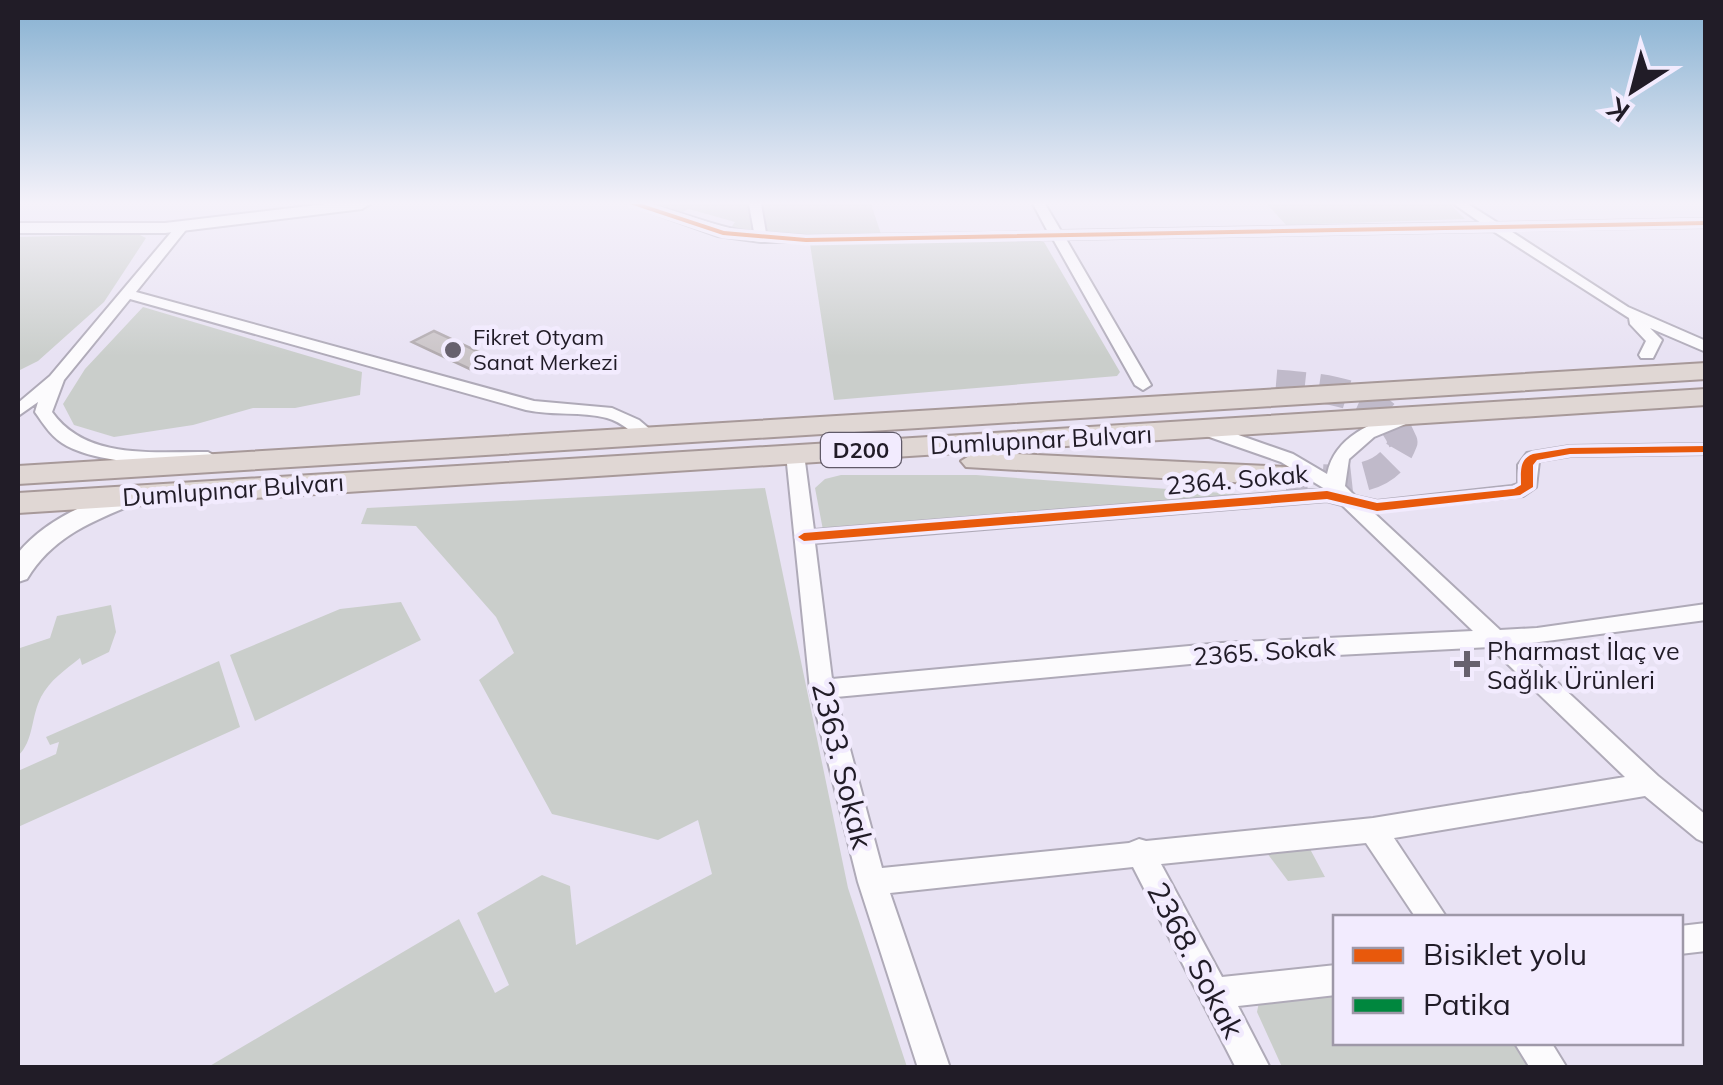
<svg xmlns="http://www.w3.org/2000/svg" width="1723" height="1085" viewBox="0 0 1723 1085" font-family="Mulish,sans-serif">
<rect width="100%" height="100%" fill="#e8e2f3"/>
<path fill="#cacecb" d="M650,204H750L755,232L730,229L735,222L689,209L678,214Z
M760,204H871L881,234H766Z
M1267,204H1450L1465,219L1286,225Z
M138,234L146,238L104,302L38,361L18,371V237Z
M1030,239L1044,242L1120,372L1117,376L834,400L810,244Z
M143,307L362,372L360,395L295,408H253L193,425L114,437L74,425L63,404L85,369Z
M841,475H976L1264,496L823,530L815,488L825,479Z
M765,488L848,888L907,1067H208L459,919L495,993L509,985L477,913L542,875L570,886L576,945L712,874L698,820L658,840L552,814L479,680L514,653L496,617L416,526L361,524L367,508Z
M401,602L421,640L255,721L230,655L340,609Z
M111,605L116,632L109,652L82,665L80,658C65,670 50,680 41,697C31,716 34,741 18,756L20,648L50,638L57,616Z
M219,661L240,727L18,827V771L56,754L59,742L50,745L46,737Z
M1310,849L1325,877L1288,881L1267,853Z
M1335,993L1336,1042L1517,1043L1536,1067H1282L1257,1012L1259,1002Z"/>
<path fill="#cbc5c8" stroke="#b1aaae" stroke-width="2.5" d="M434,331L494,359L472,370L412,342Z"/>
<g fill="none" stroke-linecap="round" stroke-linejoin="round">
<path stroke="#c0baca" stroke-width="29" stroke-dasharray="29 14" stroke-linecap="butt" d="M1276,384C1324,388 1383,391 1403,442C1385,490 1330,479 1287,476"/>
<defs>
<path id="minor" d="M628,204C671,204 710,228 754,232L749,204H761L766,233L806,236L1048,232L1033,204H1045L1061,231L1481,223L1454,204H1468L1498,223L1706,219V227L1509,230L1628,307L1706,341V352L1650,328L1662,340L1653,358H1641L1639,355L1646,341L1630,324L1629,318L1493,231L1066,239L1151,385L1143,390L1135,385L1053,239L761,242L718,236Z
M183,222L189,226L136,292L534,401L612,408L639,420L658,436L649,441C634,436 623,422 607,418C581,411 553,416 526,410L130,299L64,380L52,412C87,461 154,451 208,452L217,457L214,461C177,468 101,464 67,446C52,438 44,425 35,412L38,402L18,416V403L50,376L179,223Z
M1407,412L1416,417L1413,421L1374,437L1349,459L1345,486L1355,496L1377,501L1512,486L1518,484V465L1527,453L1570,446L1706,444V454L1570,456L1539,461L1536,487L1523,496L1373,512L1500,630L1537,628L1706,604V620L1517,645L1658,776L1706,815V843L1697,839L1645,796L1394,838L1447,918H1416L1366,843L1161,864L1222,977L1336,965V995L1238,1006L1270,1068H1236L1133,867L890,893L950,1068H918L858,882L810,689L786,454L789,450H801L804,454L814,530L1325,489L1281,462L1198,433L1195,429L1204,424L1210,425L1293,454L1327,474C1335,436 1372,422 1407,412ZM1327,501L1342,505L1473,631L1222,643L832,679L815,543ZM1490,647L1625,777L1373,818L1146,841L1139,839L1129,843L882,868L836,697L1222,661Z
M1706,923V951L1680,954V926Z
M1514,1042H1551L1567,1068H1530Z"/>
<path id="tertiary" d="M325,204H370L362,209L165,233H18V223H165Z
M136,488L148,495L144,500C98,519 54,534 27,579L18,582V553C46,519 93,499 136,488Z"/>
<path id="trunk" d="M1706,363V379L18,484V466Z
M1706,389V405L18,513V493Z
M976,452L1287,467L1302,476L1287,485L966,467L961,461Z"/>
</defs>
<use href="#minor" stroke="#afaab8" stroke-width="4"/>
<use href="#tertiary" stroke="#afaab8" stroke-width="4"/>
<use href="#trunk" stroke="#a79999" stroke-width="4"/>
<use href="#minor" fill="#fcfbfd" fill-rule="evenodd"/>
<use href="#tertiary" fill="#fcfbfd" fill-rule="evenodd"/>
<use href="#trunk" fill="#e0d7d4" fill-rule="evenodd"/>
<defs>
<path id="cycleway" d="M630,204H642L724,231L806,238L1706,221V225L806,242L723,235Z
M1706,446V452L1570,454L1537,460L1533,465V487L1520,495L1377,511L1327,499L804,541L798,537L804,533L1327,491L1377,503L1514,489L1521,485C1521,472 1519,459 1533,454L1570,448Z"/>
</defs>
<use href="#cycleway" stroke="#f2ebfe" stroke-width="7"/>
<use href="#cycleway" fill="#e8590c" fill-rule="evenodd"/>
</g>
<linearGradient id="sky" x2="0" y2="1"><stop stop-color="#85b0d1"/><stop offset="0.57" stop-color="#f5f2fa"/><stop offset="1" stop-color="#f5f2fa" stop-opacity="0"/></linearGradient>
<rect width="1723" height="356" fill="url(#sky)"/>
<g fill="#67616e" stroke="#f2ebfe" stroke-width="4">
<circle cx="453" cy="350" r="10"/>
<path d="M1462 649h10v10h10v10h-10v10h-10v-10h-10v-10h10z"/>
</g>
<g text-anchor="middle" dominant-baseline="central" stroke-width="9" stroke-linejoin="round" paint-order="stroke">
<g font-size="22" fill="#211c27" stroke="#f2ebfe" text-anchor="start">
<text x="473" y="337">Fikret Otyam<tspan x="473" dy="25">Sanat Merkezi</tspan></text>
</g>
<rect fill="#f2ebfe" stroke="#605a68" stroke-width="2.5" x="821" y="433" width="80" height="34" rx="8"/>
<g font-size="22" font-weight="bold" fill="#211c27">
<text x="861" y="450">D200</text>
</g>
<g font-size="25" fill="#211c27" stroke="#f2ebfe">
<text transform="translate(1041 439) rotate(-3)">Dumlupınar Bulvarı</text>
<text transform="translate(1237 479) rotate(-5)">2364. Sokak</text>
<text transform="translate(233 489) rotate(-4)">Dumlupınar Bulvarı</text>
<text transform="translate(1264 651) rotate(-4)">2365. Sokak</text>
</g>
<g font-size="25" fill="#211c27" stroke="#f2ebfe" text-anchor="start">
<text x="1487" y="650">Pharmast İlaç ve<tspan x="1487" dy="29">Sağlık Ürünleri</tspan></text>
</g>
<g font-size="30" fill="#211c27" stroke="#f2ebfe">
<text transform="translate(843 765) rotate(76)">2363. Sokak</text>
<text transform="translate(1196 960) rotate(62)">2368. Sokak</text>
</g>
</g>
<rect width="1723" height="1085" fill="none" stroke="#211c27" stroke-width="40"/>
<rect x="1333" y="915" width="350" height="130" fill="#f2ebfe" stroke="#9e98a8" stroke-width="2.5"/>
<rect x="1353" y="948" width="50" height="15" fill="#e8590c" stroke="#9e98a8" stroke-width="2.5"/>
<text x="1423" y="965" font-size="30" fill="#211c27">Bisiklet yolu</text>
<rect x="1353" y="998" width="50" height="15" fill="#00873e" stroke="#9e98a8" stroke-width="2.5"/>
<text x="1423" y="1015" font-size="30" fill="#211c27">Patika</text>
<g transform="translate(1633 90) rotate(216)" stroke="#f2ebfe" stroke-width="8" paint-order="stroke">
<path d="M0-8L18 38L0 25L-18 38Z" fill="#211c27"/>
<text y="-15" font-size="28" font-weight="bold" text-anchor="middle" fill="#211c27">K</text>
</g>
</svg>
